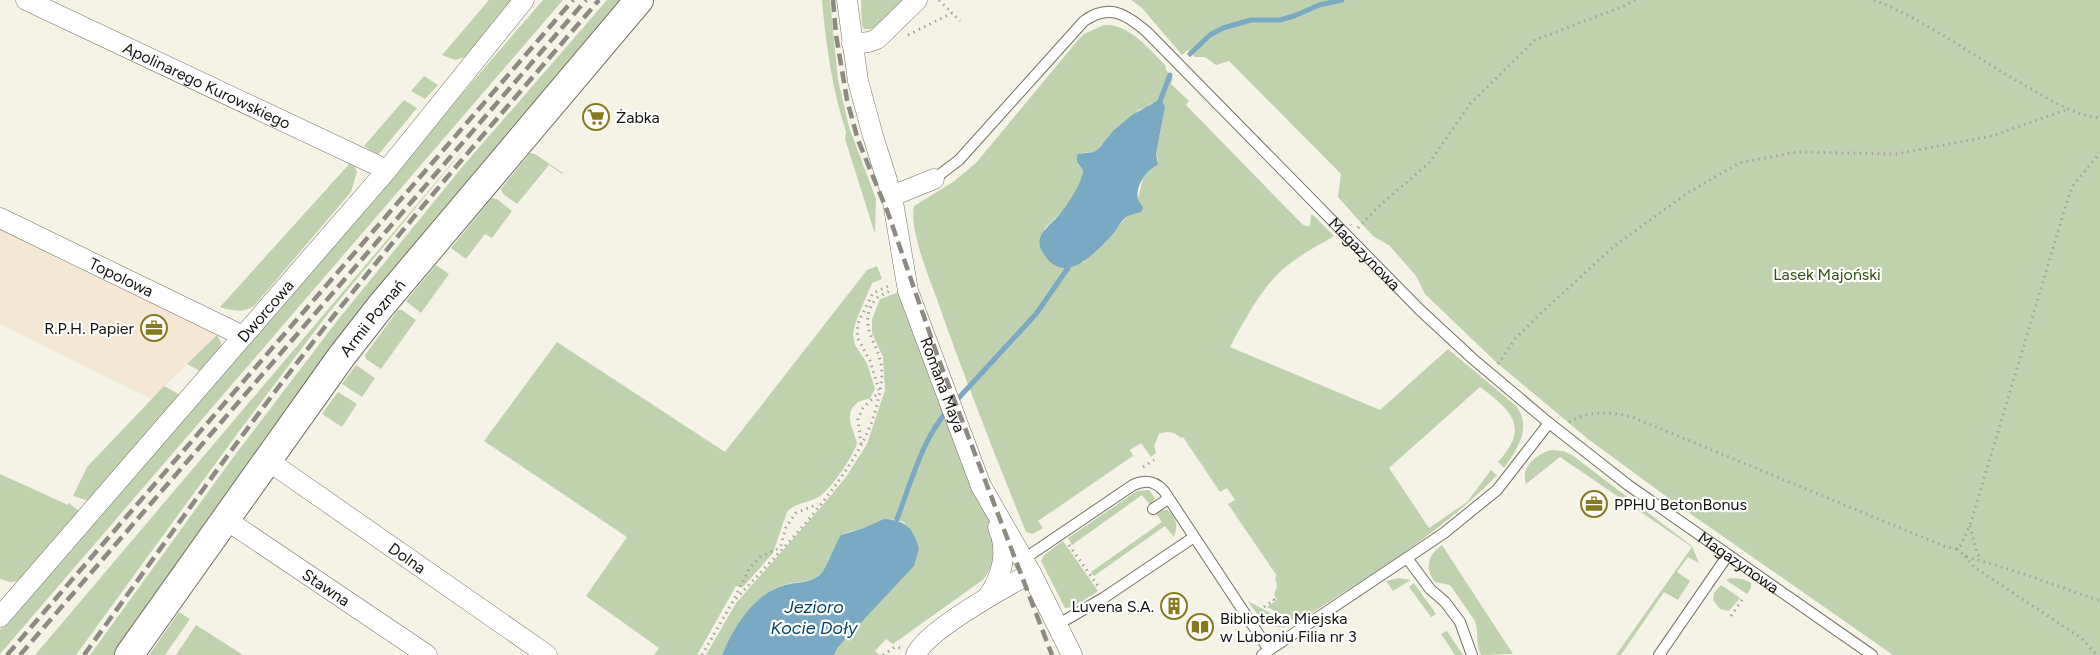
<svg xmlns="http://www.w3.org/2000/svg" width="2100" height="655" viewBox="0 0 2100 655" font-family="Figtree,sans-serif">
<rect width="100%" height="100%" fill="#f5f3e5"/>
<path fill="#f4e7d3" d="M0,230L217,335L151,399L0,324Z"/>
<path fill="#bfd2ad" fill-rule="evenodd" d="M489,0H512L465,57L455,60L442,55Z
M543,0H563L0,654V630Z
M607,0H625L116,655H90L232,459L337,321L463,166Z
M822,0H830L838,80L849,127L876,199L875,234L845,139L846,132C832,89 826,45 822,0Z
M861,0H907L874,33L872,29H864L862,26Z
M1131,0H2100V655H1893L1678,505L1588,439L1497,363L1425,294L1416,276L1390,246L1373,236L1338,197L1341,174L1229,61L1216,65L1205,57H1195L1188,50L1182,55L1142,8Z
M1104,25C1129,23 1149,49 1165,65L1166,70L1173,78L1171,84L1189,101L1186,105L1302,224L1306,226H1310L1311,215H1313L1334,236C1314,248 1292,259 1276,276C1260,292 1241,326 1230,347L1380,410L1448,349L1515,405C1533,426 1518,449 1504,468L1498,462C1530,427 1512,411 1480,387L1389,468L1429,528L1467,502L1491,470L1497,475C1442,533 1365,578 1298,622L1267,607L1277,600L1274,595L1277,586L1275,577L1277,576L1228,504L1235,500L1227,488L1220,492L1183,437L1181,438C1174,432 1168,430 1159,434L1154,446L1156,453L1151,457L1141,443L1130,450L1133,456L1038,521L1043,528L1033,534L1026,532C994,453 963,374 935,294C927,273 909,226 914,206L953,182L976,163L1078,40L1084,34ZM1152,103L1165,107L1156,154L1158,160L1143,178L1138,198L1128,216L1083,263L1044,229C1059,216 1082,191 1083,170L1077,164L1082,153L1094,152L1139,110L1145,108Z
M424,76L438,85L425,99L411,91Z
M404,100L417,108L378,155L364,146Z
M475,136L327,315L237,434L76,655H35Z
M530,153L535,154L563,173L562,174L549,165L517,204L503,194L501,189Z
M351,162L354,164L357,172L351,192L254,306C243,313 232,311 220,307Z
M492,198L497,199L512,211L492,238L485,234L466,259L451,248Z
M436,265L449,274L421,313L406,301Z
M877,266L882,279L872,283L856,321L853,334L855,345L867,363L875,389L870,398C866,400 860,400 857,403C842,415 855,431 857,444C851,459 830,491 817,498C807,503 795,503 787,512L773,553L743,587L736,586L697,655H654L659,648L586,596L627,537L484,441L557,342L725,452L867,270Z
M902,291L975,488L994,530L997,549L992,565L984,579L893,644L886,639L875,651L880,655H834L905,523C888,515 881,523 865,528C857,530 849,531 841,535C837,543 825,571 820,575C808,584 793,581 780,586C753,597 733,629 722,655H706L736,603L822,506L846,477L867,444L885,390L883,357L872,333V319L880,299Z
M398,310H402L416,320L381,369L366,359L365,355Z
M217,335L221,342L220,348L200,371L187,364Z
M356,365L375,378L362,397L342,384Z
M164,386L180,395L89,501L73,496L87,467Z
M338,392L357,404L342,427L322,414Z
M1552,450L1563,451L1572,455L1692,546L1699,563L1688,557L1677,572L1690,581L1678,600L1664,592L1621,655H1616L1692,547L1560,457L1526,484C1520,467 1536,454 1552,450Z
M0,474L68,505L69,503L79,511L20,581L10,582L0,579Z
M1149,490L1155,498L1151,506L1142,495L1072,545L1068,538L1137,491Z
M1161,510H1168C1177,518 1178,526 1174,537L1165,526L1094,576L1091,572L1162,522L1155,512Z
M1063,541L1098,591L1073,607L1065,608L1041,561L1044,555Z
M1442,545L1513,654L1481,655C1475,643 1479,633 1475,621L1450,585L1435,582C1424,569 1428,554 1442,545Z
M1399,578L1411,580L1393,591L1386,581Z
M1730,578L1743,579L1751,583V588L1747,594L1726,580Z
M1414,583L1436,614L1431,617L1409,587Z
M1721,585L1740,598L1729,611L1720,609L1713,600L1714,593Z
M1248,601L1292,625C1270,633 1259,618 1248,601Z
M179,612L190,619L165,655H149Z
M196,625L243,655H176Z
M1447,631L1463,655H1455L1441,634Z"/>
<path fill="#7aa9c3" d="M1157,101H1162L1165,107L1156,154L1158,165C1147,169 1135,186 1138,199C1139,202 1142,205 1143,208L1141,212C1137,213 1132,214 1128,216C1121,220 1118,228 1113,234C1095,253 1065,288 1043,253C1032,236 1050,226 1059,215C1068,204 1082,184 1083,170C1078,164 1075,162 1078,154L1094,152L1100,147L1113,131L1132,115Z
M884,519C906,520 914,529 919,549L914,566L838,647L834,655H722C733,628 754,593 785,585C797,582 810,583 820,575C825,571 836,543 841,535L864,528Z"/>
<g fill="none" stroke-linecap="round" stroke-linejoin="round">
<path stroke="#7aa9c3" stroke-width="5" d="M1190,54L1210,35L1223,28L1251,20H1280L1294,16L1319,5L1342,0
M1160,101L1170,75
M954,403L1036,314L1068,268
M897,519C911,483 922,439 948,410"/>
<defs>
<g id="service">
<path id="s1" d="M934,179L959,160L1084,21C1109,3 1126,14 1147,32L1420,310L1473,359L1549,423L1628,485L1872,655"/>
<path d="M1153,509L1168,499"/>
<path d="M1407,558L1430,589L1445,602L1460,622L1472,655"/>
<path d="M1024,559L1133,485C1146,479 1155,481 1164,491L1269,650"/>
<path d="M1057,625L1105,597L1194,537"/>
<path d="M1262,655L1444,533L1497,490L1549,423"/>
<path d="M1659,655L1728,555"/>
</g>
<g id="minor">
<path id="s2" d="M26,0L387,170"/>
<path id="s3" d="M847,0L858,81L873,136L892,196L908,291L981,486L1031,573L1072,655"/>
<path d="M852,44L869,42L877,39L917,0"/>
<path d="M892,196L934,179"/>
<path id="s4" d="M0,218L243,336"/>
<path id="s5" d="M267,460L547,655"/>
<path id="s6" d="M225,519L427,655"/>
<path d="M987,598C1002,577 1009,551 998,527"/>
<path id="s7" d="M0,617L387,170L524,0"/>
<path d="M916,655C925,631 1007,586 1031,573"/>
</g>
<g id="secondary">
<path id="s8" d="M129,655L341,357L380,307L639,0"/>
</g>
</defs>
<use href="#service" stroke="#747266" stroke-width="12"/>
<use href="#minor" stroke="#747266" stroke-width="21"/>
<use href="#secondary" stroke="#747266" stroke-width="30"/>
<path stroke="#a6a499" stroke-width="3" stroke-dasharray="1.5 4.5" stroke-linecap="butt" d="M939,0L952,13
M1874,0C1930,22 1980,61 2033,90C2054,102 2076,116 2100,118
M908,35L952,13L960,21
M1358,228L1378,207L1429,163L1470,104L1535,40L1624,6L1635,0
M1498,364L1515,339L1540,314L1613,247L1686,194L1739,163L1797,152L1896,154L1992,136L2068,109
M879,390L870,361L857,337L858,323L873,293L891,285
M1569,422C1590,410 1610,412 1632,417L1944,546L1957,549L1961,545L1970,525L2069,195L2074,184L2100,153
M861,444L858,419L863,408L878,393
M1143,467L1154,460
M1970,526L1977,553L1981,560
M1069,545L1098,586
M1957,549L1965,556L2021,573L2100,601
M1965,556L1974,567L2081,638L2097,655
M732,603C779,552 865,469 878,400C881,388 883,377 881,364C877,341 857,324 875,300C879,295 886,294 890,290
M1264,607L1274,600L1271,597
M1731,616L1744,597
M702,655L732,603L749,569L760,557L777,549L781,545L786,527L796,513L818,504
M883,655L895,647L901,648"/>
<use href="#service" stroke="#fff" stroke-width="10"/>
<use href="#minor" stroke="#fff" stroke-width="20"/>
<use href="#secondary" stroke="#fff" stroke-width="28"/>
<path stroke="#8c8a81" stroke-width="4.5" stroke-dasharray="12 6" stroke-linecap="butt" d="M833,0L836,35L847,100L858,140L888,213L939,360L1052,655
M7,655L573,0
M20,655L586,0
M84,655C171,535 255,413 348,298C429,196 515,98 599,0"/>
</g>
<defs>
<symbol id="supermarket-ring" viewBox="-11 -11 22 22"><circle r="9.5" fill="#fff" stroke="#87791d" stroke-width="1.5"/><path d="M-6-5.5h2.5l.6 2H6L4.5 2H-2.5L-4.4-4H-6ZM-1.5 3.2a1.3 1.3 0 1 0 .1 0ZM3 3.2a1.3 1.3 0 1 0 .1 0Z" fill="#87791d"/></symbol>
<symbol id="office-ring" viewBox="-11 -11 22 22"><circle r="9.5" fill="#fff" stroke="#87791d" stroke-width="1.5"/><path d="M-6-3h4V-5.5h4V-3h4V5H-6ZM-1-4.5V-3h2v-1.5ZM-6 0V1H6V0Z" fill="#87791d"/></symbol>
<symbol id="building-ring" viewBox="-11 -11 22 22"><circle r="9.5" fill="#fff" stroke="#87791d" stroke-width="1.5"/><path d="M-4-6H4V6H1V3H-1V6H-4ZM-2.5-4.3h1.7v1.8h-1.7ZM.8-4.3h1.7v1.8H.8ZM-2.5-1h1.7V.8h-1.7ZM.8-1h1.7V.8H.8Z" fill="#87791d"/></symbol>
<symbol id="library-ring" viewBox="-11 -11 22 22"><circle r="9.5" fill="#fff" stroke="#87791d" stroke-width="1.5"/><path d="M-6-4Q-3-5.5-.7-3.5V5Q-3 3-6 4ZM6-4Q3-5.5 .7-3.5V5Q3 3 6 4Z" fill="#87791d"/></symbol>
</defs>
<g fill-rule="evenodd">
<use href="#supermarket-ring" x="581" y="102" width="30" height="30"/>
<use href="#office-ring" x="139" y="313" width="30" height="30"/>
<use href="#office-ring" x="1579" y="489" width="30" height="30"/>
<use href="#building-ring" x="1159" y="591" width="30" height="30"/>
<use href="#library-ring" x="1185" y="612" width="30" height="30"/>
</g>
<g text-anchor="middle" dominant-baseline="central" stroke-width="4.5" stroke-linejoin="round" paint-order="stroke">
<g font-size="16" fill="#15140f" stroke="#fff">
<text stroke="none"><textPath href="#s2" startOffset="200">Apolinarego Kurowskiego</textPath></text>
<text stroke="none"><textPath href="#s1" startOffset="600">Magazynowa</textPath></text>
<text stroke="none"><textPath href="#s4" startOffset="135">Topolowa</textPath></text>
<text stroke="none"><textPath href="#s7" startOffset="405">Dworcowa</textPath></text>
<text stroke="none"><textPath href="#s8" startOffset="416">Armii Poznań</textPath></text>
<text stroke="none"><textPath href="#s3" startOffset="398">Romana Maya</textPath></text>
<text stroke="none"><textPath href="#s5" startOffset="171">Dolna</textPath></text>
<text stroke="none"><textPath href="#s1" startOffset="1086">Magazynowa</textPath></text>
<text stroke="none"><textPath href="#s6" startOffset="122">Stawna</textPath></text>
</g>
<g font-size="16" fill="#15140f" stroke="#fff" text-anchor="start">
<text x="616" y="117">Żabka</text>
<text x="134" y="328" text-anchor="end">R.P.H. Papier</text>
<text x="1614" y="504">PPHU BetonBonus</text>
<text x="1154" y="606" text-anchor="end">Luvena S.A.</text>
<text x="1220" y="618">Biblioteka Miejska<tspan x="1220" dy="18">w Luboniu Filia nr 3</tspan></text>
</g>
<g font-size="16" fill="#344f10" stroke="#fff">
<text x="1827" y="274">Lasek Majoński</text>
</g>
<g font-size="18" font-style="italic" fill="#074762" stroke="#fff">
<text x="814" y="607">Jezioro<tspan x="814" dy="21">Kocie Doły</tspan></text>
</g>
</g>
</svg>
